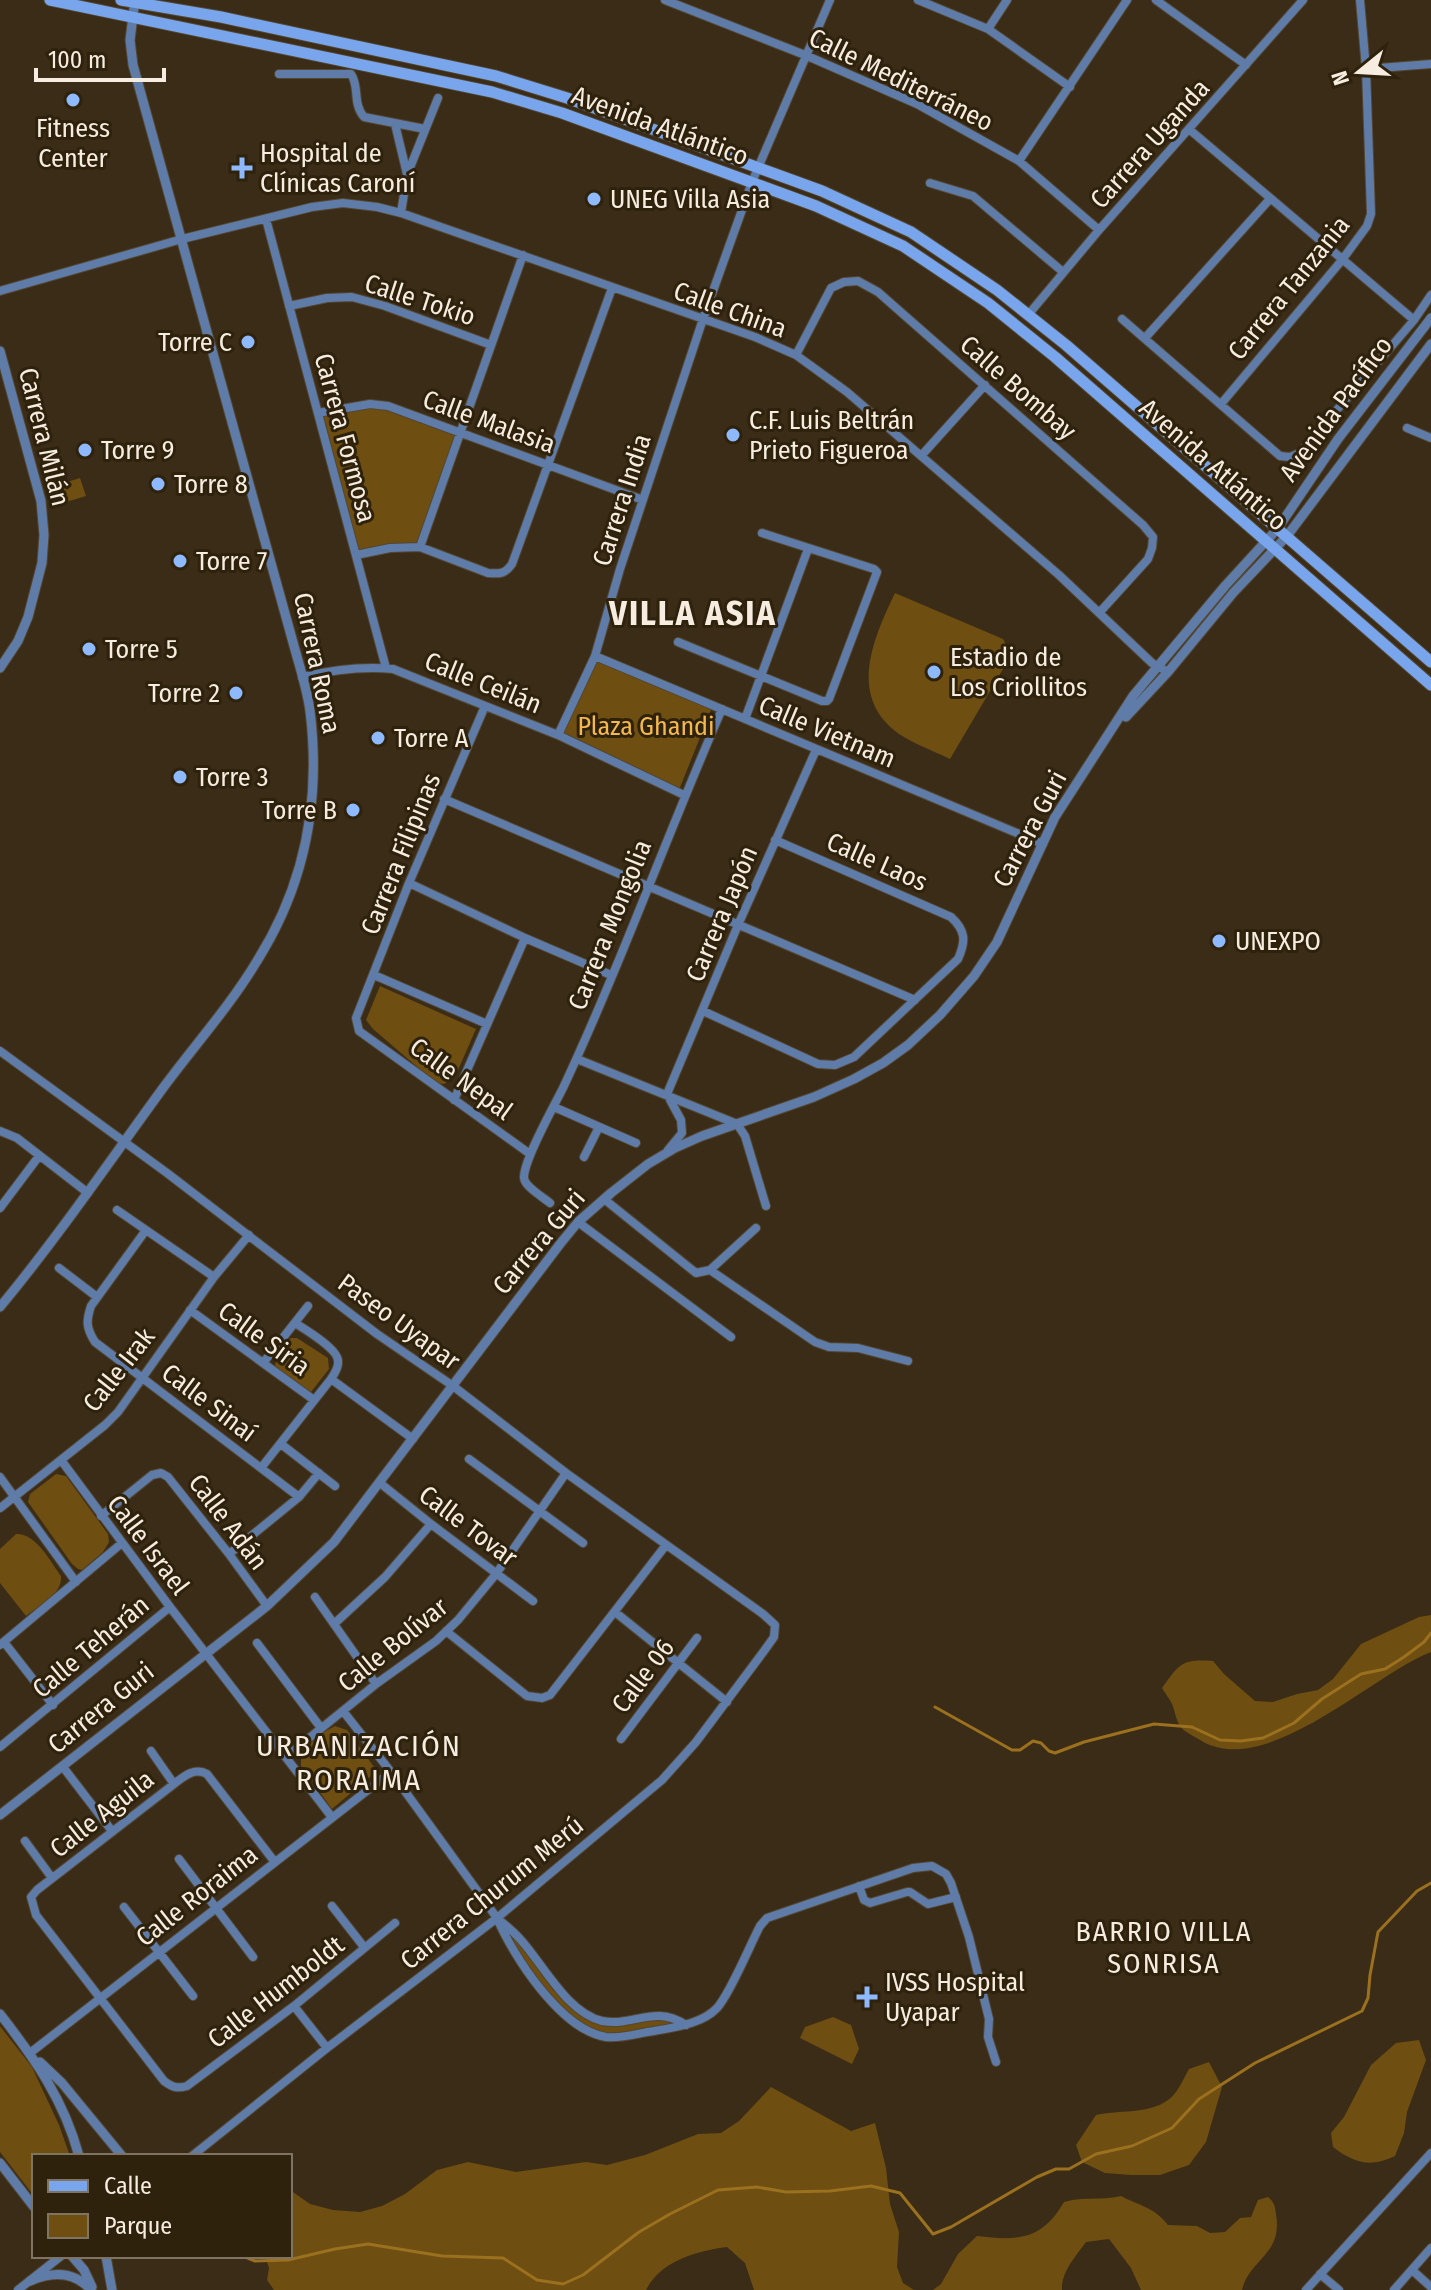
<svg xmlns="http://www.w3.org/2000/svg" width="1431" height="2290" viewBox="0 0 1431 2290" font-family="'Fira Sans Condensed',sans-serif">
<rect width="100%" height="100%" fill="#3a2c16"/>
<path fill="#6e4e11" d="M370,406L386,408L458,433L418,546L357,553L320,414Z
M80,478L86,496L53,506L48,488Z
M895,593L1003,639C1010,651 1009,657 1003,669L950,759C934,751 914,744 899,734C847,697 873,639 895,593Z
M596,659L713,705L679,790L562,734Z
M380,986L476,1029L455,1077L444,1084L436,1083L373,1029L366,1020Z
M291,1338H297L328,1358L329,1369L311,1392L305,1393L275,1371C274,1358 282,1346 291,1338Z
M56,1474L66,1476L108,1534L109,1542L103,1552L82,1570L78,1569L72,1564L28,1502L30,1494Z
M16,1534C36,1533 50,1561 61,1576C63,1594 39,1606 26,1616L0,1583V1549Z
M1431,1615V1652C1373,1674 1265,1781 1200,1740C1194,1736 1184,1732 1180,1726C1176,1720 1175,1711 1172,1704C1169,1698 1165,1693 1162,1688C1180,1663 1182,1659 1213,1661L1224,1674L1255,1701L1273,1702L1297,1694L1318,1690L1333,1679L1361,1644L1419,1617Z
M335,1726L347,1730L377,1771L332,1809L301,1766C299,1747 320,1734 335,1726Z
M497,1918L568,1999L602,2021L657,2015L686,2025L615,2038L582,2029L546,1994Z
M833,2017L851,2025L859,2049L852,2064L800,2038L805,2027Z
M0,2026L32,2067L59,2125L70,2156H34V2196L0,2152Z
M1419,2040L1426,2060L1407,2112L1404,2133L1395,2156C1370,2168 1354,2163 1333,2147L1331,2133L1344,2117L1371,2065L1396,2043Z
M1209,2062L1222,2087L1206,2142L1189,2165L1160,2175H1131L1105,2173L1082,2162L1076,2145L1096,2115C1122,2109 1158,2116 1176,2092C1181,2085 1185,2076 1189,2069Z
M771,2087L851,2131L875,2123L886,2168L890,2204L899,2232L897,2267L903,2283L914,2290H754L745,2263L727,2247C696,2251 661,2261 646,2290H274L267,2280L269,2268L265,2256H290V2190L310,2204L333,2210L360,2212L382,2206L405,2194L437,2170L468,2162L516,2172L586,2162L607,2165L645,2155L698,2134L721,2133L739,2121Z
M1121,2196C1140,2206 1154,2207 1168,2225L1197,2226L1210,2233L1225,2232L1240,2218L1251,2217L1258,2200L1268,2197C1274,2202 1275,2206 1276,2214C1283,2255 1250,2258 1242,2290H1141L1131,2268L1109,2239L1086,2242C1076,2256 1061,2272 1062,2290H933L941,2284L958,2254L977,2236C1018,2241 1042,2240 1064,2202C1084,2196 1099,2201 1121,2196Z"/>
<g fill="none" stroke-linecap="round" stroke-linejoin="round">
<path stroke="#9b701f" stroke-width="3" d="M935,1707L1012,1750H1020L1033,1741L1041,1743L1049,1751L1055,1753L1084,1742L1154,1724L1192,1727L1220,1740L1241,1741L1263,1738L1294,1723L1322,1699L1361,1674L1385,1669L1404,1657L1424,1642L1431,1633
M243,2256L255,2261L288,2260L335,2249L368,2244L442,2256L503,2258L537,2280L563,2284L583,2275L639,2232L670,2214L718,2190L757,2187L786,2192L830,2191L871,2186L900,2193L933,2234L951,2227L1037,2177L1056,2169H1069L1096,2154L1132,2146L1172,2128L1199,2099L1255,2063L1362,2011L1368,1998L1370,1975L1378,1932L1417,1891L1431,1883"/>
<defs>
<path id="minor" d="M665,0L805,55L917,104L1019,161L1099,230
M918,0L988,29L1070,87
M1156,0L1246,65
M988,29L1007,0
M1366,69L1431,64
M279,74H351C360,87 352,103 364,117L425,129
M395,124L407,174
M1190,130L1414,320
M1019,161L1127,0
M930,183L973,196L1063,272
M401,213L407,175L438,98
M266,219L386,668
M0,291L182,239L312,207L343,203L377,207L401,213L755,337L796,355L847,392L1059,575L1152,663L1168,672
M289,306L327,298L352,297L385,306L491,345
M1028,315L1099,230L1303,0
M1122,319L1280,456L1290,457L1300,453L1414,320L1431,295
M1145,338L1270,199
M796,355L831,288L844,282L858,281L878,292L1143,525L1153,537L1152,548L1148,559L1099,613
M1221,404L1342,260L1367,226L1371,214L1366,69L1360,0
M318,413L370,404L388,406L643,500
M1407,428L1431,438
M921,456L985,385
M420,547L523,255
M356,555L390,548L420,547L488,573C500,574 505,574 512,564L612,288
M678,642L822,701H827L829,699L877,572L874,569L762,533
M595,656L1043,844
M302,677C332,670 362,666 393,669L558,735L684,795
M485,706L409,883L356,1018L359,1031L530,1154
M745,719L808,549
M558,735L595,656L620,569L703,319L752,182L830,0
M444,799L915,1000
M409,883L525,938L611,975
M374,975L487,1024
M703,1011L818,1064L835,1065L854,1057L958,959C966,941 966,931 951,917L775,840
M0,1051L167,1173L377,1334L453,1386L566,1473L763,1614L775,1625L774,1637L764,1651L696,1742L662,1780L497,1918L327,2048L192,2156
M577,1059L737,1124L745,1136L766,1206
M667,1094L738,925L816,750
M668,1096L681,1120L682,1133L668,1150
M454,1100L525,938
M554,1107L636,1143
M0,1131L17,1138L88,1193
M584,1157L599,1127
M604,1199L696,1273L710,1270L756,1228
M550,1203C543,1197 525,1187 524,1178C523,1161 554,1106 563,1088C621,964 667,835 722,709
M0,1208L39,1156
M117,1210L214,1277
M578,1222L731,1337
M146,1230L91,1306C86,1321 86,1328 95,1342L299,1497
M59,1268L97,1297
M710,1270L815,1342L829,1347L858,1348L908,1361
M190,1310L314,1400
M263,1363L308,1306
M331,1379L413,1439
M281,1444L335,1486
M469,1459L583,1543
M61,1460L170,1607L331,1816
M261,1468L331,1379C334,1374 339,1368 338,1361C338,1349 306,1330 295,1323
M0,1477L76,1582
M380,1483L431,1524L533,1601
M0,1508L105,1425L118,1412L214,1277L249,1235
M101,1516L152,1475L161,1473L168,1477L229,1554L267,1606
M229,1554L299,1497L319,1473
M315,1597L376,1684
M615,1612L727,1702
M334,1624L385,1577L431,1524
M446,1631L527,1696L542,1698L550,1695L666,1545
M4,1642L53,1705
M257,1643L321,1728
M0,1645L122,1543
M343,1711L391,1772L497,1918C505,1925 513,1931 520,1939C543,1964 567,2013 602,2021C634,2027 654,2004 686,2025
M621,1739L697,1638
M0,1747L170,1607
M151,1751L174,1784
M287,1756L376,1684L436,1641L458,1620L496,1574L566,1473
M63,1767L112,1831
M25,1841L52,1878
M179,1859L253,1957
M274,1861L207,1774C195,1767 184,1776 174,1784L37,1890L31,1897L36,1915L164,2081C172,2087 177,2089 187,2086L294,2006L395,1923
M859,1886L864,1900L870,1903L907,1892H910L928,1904L956,1897
M332,1906L364,1947
M124,1907L193,1996
M497,1918C513,1956 561,2030 606,2037C622,2039 638,2033 654,2031C675,2027 702,2024 717,2008C730,1994 750,1945 760,1926L767,1918L913,1868L932,1866L946,1874L951,1883L969,1937L989,2019L988,2037L996,2062
M294,2006L327,2048
M30,2053L391,1772
M1412,2270L1431,2287
M1320,2274L1339,2290
M18,2290L61,2256
M1306,2290L1431,2153
M1394,2290L1431,2248"/>
<path id="tertiary" d="M0,351L41,501L44,535L42,563L28,617L18,641L0,668
M1126,717L1168,672L1233,593L1287,536L1431,344
M0,1307C58,1237 109,1162 163,1088C194,1046 230,1006 257,961C305,885 321,800 310,711C307,689 300,668 294,646L133,65L130,40L135,0
M0,1815L267,1606L334,1542L560,1244L578,1222L611,1193L648,1164L675,1148L702,1136L814,1097L854,1079L883,1063L908,1045L940,1015L974,976L997,942L1055,817L1133,696L1225,586L1278,528L1338,439L1431,318
M0,2014C35,2059 64,2100 79,2156
M40,2062L62,2083L122,2156
M0,2163L34,2207
M72,2256L84,2270L92,2287
M106,2256L112,2290
M30,2281C53,2271 74,2271 91,2290"/>
<path id="secondary" d="M50,0L492,92L562,113L816,206L903,246L988,303L1055,357L1431,685
M121,0L221,17L496,76L567,98L822,191L911,232L997,290L1066,345L1431,662"/>
</defs>
<use href="#minor" stroke="#544732" stroke-width="10"/>
<use href="#tertiary" stroke="#544732" stroke-width="11"/>
<use href="#secondary" stroke="#544732" stroke-width="13"/>
<use href="#minor" stroke="#5f7ba7" stroke-width="8"/>
<use href="#tertiary" stroke="#5f7ba7" stroke-width="9"/>
<use href="#secondary" stroke="#78a5eb" stroke-width="11"/>
</g>
<g fill="#8eb9fc" stroke="#2f220c" stroke-width="3">
<circle cx="73" cy="100" r="8"/>
<path d="M238 156h8v8h8v8h-8v8h-8v-8h-8v-8h8z"/>
<circle cx="594" cy="199" r="8"/>
<circle cx="248" cy="342" r="8"/>
<circle cx="733" cy="435" r="8"/>
<circle cx="85" cy="450" r="8"/>
<circle cx="158" cy="484" r="8"/>
<circle cx="180" cy="561" r="8"/>
<circle cx="89" cy="649" r="8"/>
<circle cx="934" cy="672" r="8"/>
<circle cx="236" cy="693" r="8"/>
<circle cx="378" cy="738" r="8"/>
<circle cx="180" cy="777" r="8"/>
<circle cx="353" cy="810" r="8"/>
<circle cx="1219" cy="941" r="8"/>
<path d="M863 1985h8v8h8v8h-8v8h-8v-8h-8v-8h8z"/>
</g>
<g text-anchor="middle" dominant-baseline="central" stroke-width="6" stroke-linejoin="round" paint-order="stroke">
<g font-size="26" fill="#f6ede0" stroke="#2f220c">
<text transform="translate(901 80) rotate(26)">Calle Mediterráneo</text>
<text transform="translate(660 126) rotate(20)">Avenida Atlántico</text>
<text transform="translate(1150 144) rotate(-48)">Carrera Uganda</text>
<text transform="translate(1289 288) rotate(-51)">Carrera Tanzania</text>
<text transform="translate(420 300) rotate(18)">Calle Tokio</text>
<text transform="translate(730 310) rotate(20)">Calle China</text>
<text transform="translate(1018 388) rotate(41)">Calle Bombay</text>
<text transform="translate(1336 409) rotate(-54)">Avenida Pacífico</text>
<text transform="translate(489 422) rotate(20)">Calle Malasia</text>
<text transform="translate(44 437) rotate(76)">Carrera Milán</text>
<text transform="translate(345 438) rotate(75)">Carrera Formosa</text>
<text transform="translate(1213 465) rotate(41)">Avenida Atlántico</text>
<text transform="translate(622 500) rotate(-72)">Carrera India</text>
<text transform="translate(317 663) rotate(78)">Carrera Roma</text>
<text transform="translate(483 683) rotate(22)">Calle Ceilán</text>
<text transform="translate(827 732) rotate(23)">Calle Vietnam</text>
<text transform="translate(1030 829) rotate(-62)">Carrera Guri</text>
<text transform="translate(401 854) rotate(-68)">Carrera Filipinas</text>
<text transform="translate(877 862) rotate(24)">Calle Laos</text>
<text transform="translate(722 914) rotate(-67)">Carrera Japón</text>
<text transform="translate(610 925) rotate(-68)">Carrera Mongolia</text>
<text transform="translate(461 1079) rotate(36)">Calle Nepal</text>
<text transform="translate(539 1242) rotate(-50)">Carrera Guri</text>
<text transform="translate(399 1322) rotate(36)">Paseo Uyapar</text>
<text transform="translate(264 1339) rotate(36)">Calle Siria</text>
<text transform="translate(119 1370) rotate(-52)">Calle Irak</text>
<text transform="translate(209 1403) rotate(37)">Calle Sinaí</text>
<text transform="translate(228 1522) rotate(53)">Calle Adán</text>
<text transform="translate(468 1526) rotate(37)">Calle Tovar</text>
<text transform="translate(148 1545) rotate(53)">Calle Israel</text>
<text transform="translate(393 1645) rotate(-39)">Calle Bolívar</text>
<text transform="translate(91 1647) rotate(-40)">Calle Teherán</text>
<text transform="translate(643 1676) rotate(-53)">Calle 06</text>
<text transform="translate(101 1708) rotate(-39)">Carrera Guri</text>
<text transform="translate(102 1814) rotate(-38)">Calle Aguila</text>
<text transform="translate(492 1893) rotate(-39)">Carrera Churum Merú</text>
<text transform="translate(197 1896) rotate(-38)">Calle Roraima</text>
<text transform="translate(276 1992) rotate(-38)">Calle Humboldt</text>
</g>
<g font-size="26" fill="#f6ede0" stroke="#2f220c" text-anchor="start">
<text x="73" y="128" text-anchor="middle">Fitness<tspan x="73" dy="30">Center</tspan></text>
<text x="260" y="153">Hospital de<tspan x="260" dy="30">Clínicas Caroní</tspan></text>
<text x="610" y="199">UNEG Villa Asia</text>
<text x="232" y="342" text-anchor="end">Torre C</text>
<text x="749" y="420">C.F. Luis Beltrán<tspan x="749" dy="30">Prieto Figueroa</tspan></text>
<text x="101" y="450">Torre 9</text>
<text x="174" y="484">Torre 8</text>
<text x="196" y="561">Torre 7</text>
<text x="105" y="649">Torre 5</text>
<text x="950" y="657">Estadio de<tspan x="950" dy="30">Los Criollitos</tspan></text>
<text x="220" y="693" text-anchor="end">Torre 2</text>
<text x="394" y="738">Torre A</text>
<text x="196" y="777">Torre 3</text>
<text x="337" y="810" text-anchor="end">Torre B</text>
<text x="1235" y="941">UNEXPO</text>
<text x="885" y="1982">IVSS Hospital<tspan x="885" dy="30">Uyapar</tspan></text>
</g>
<g font-size="26" fill="#f3b84e" stroke="#2f220c">
<text x="646" y="726">Plaza Ghandi</text>
</g>
<g font-size="28" letter-spacing="2" fill="#f6ede0" stroke="#2f220c">
<text x="1164" y="1931">BARRIO VILLA<tspan x="1164" dy="32">SONRISA</tspan></text>
</g>
<g font-size="30" letter-spacing="2" fill="#f6ede0" stroke="#2f220c">
<text x="359" y="1746">URBANIZACIÓN<tspan x="359" dy="34">RORAIMA</tspan></text>
</g>
<g font-size="34" font-weight="bold" letter-spacing="2" fill="#f6ede0" stroke="#2f220c">
<text x="693" y="613">VILLA ASIA</text>
</g>
</g>
<rect x="32" y="2154" width="260" height="104" fill="#2f220c" stroke="#7f7361" stroke-width="2"/>
<rect x="48" y="2180" width="40" height="12" fill="#78a5eb" stroke="#7f7361" stroke-width="2"/>
<text x="104" y="2194" font-size="24" fill="#f6ede0">Calle</text>
<rect x="48" y="2214" width="40" height="24" fill="#6e4e11" stroke="#7f7361" stroke-width="2"/>
<text x="104" y="2234" font-size="24" fill="#f6ede0">Parque</text>
<g transform="translate(1359 72) rotate(252)" stroke="#2f220c" stroke-width="6" paint-order="stroke">
<path d="M0-6L14 30L0 20L-14 30Z" fill="#f6ede0"/>
<text y="-12" font-size="22" font-weight="bold" text-anchor="middle" fill="#f6ede0">N</text>
</g>
<path d="M36 68v12h128v-12" fill="none" stroke="#f6ede0" stroke-width="4"/>
<text x="48" y="68" font-size="24" fill="#f6ede0" stroke="#2f220c" stroke-width="6" paint-order="stroke">100 m</text>
</svg>
